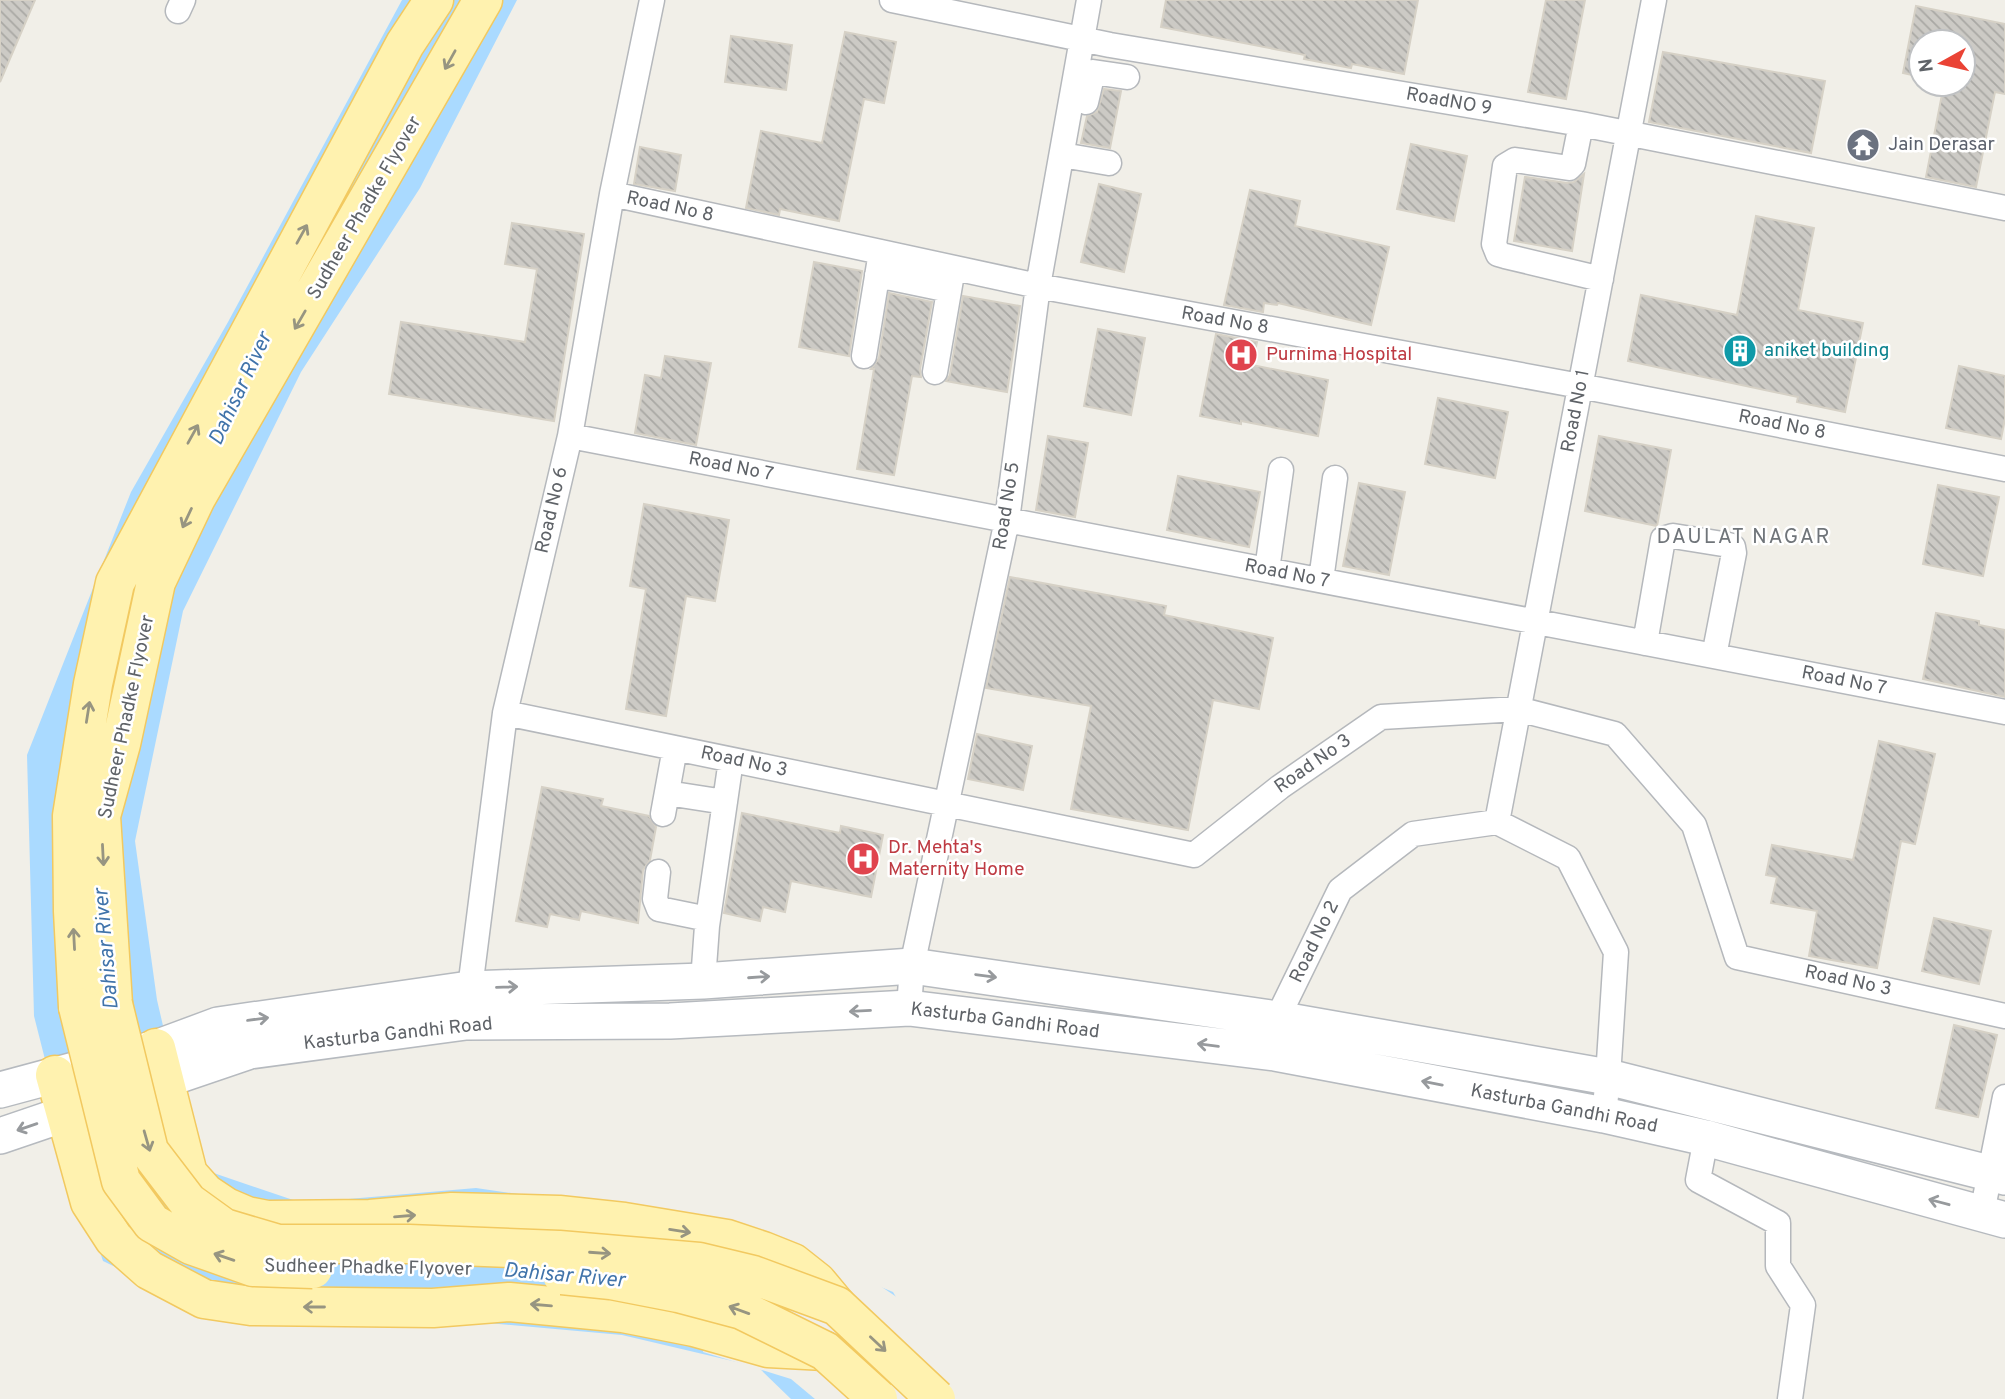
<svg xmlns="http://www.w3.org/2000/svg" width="2005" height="1399" viewBox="0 0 2005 1399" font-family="Overpass,sans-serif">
<defs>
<pattern id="building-back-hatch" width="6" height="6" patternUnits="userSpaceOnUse" patternTransform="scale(1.75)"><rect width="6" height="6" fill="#cccac5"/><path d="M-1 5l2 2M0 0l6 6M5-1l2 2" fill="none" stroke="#a9a8a4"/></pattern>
</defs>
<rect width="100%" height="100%" fill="#f1efe8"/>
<path fill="#aadaff" d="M402,0H517L420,188L301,372L183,611L135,841L157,1000L196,1167L302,1203L476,1188L727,1224L893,1292L957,1399H791L758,1367L622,1335L444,1319L233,1324L103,1261L74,1174L34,1016L27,755L131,492L228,322Z"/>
<path fill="#f1efe8" d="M739,1226L867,1277L904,1302L960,1399H815L791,1379L703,1352Z"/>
<path fill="url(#building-back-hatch)" stroke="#d6d1c6" stroke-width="2" d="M0,0H35L0,82Z
M1166,0H1418L1404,74L1352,64L1351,68L1304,59L1305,55L1161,27Z
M1546,0H1585L1566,99L1528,92Z
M1916,6L2005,24V94L1995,92L1976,187L1926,177L1944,84H1963V42H1921V77L1903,73Z
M845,32L896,42L884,103L864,99L839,221L780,209L779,215L746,208L761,131L822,143Z
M731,36L792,45L786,90L725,82Z
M1663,52L1825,81L1811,153L1649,122Z
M1104,89L1121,91L1110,148L1081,143L1087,116L1097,112Z
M1411,144L1467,156L1454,221L1397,209Z
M640,147L681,155L675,191L634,184Z
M1584,174L1572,251L1514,241L1525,177L1567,183L1574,182Z
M1099,184L1141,194L1124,272L1081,262Z
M1250,190L1300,201L1295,226L1389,247L1371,325L1278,303L1277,305L1264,303L1263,312L1224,305Z
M1756,216L1814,228L1798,310L1863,323L1845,412L1797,402L1798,397L1628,361L1641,295L1737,315Z
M512,223L584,234L554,421L389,394L401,322L525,342L537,269L505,264Z
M814,262L862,271L849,356L799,347Z
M889,293L932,302L920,369L921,377L912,376L894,475L857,469L874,369H871L879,358Z
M963,296L1020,306L1007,392L946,381L950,375Z
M1098,329L1145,338L1131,415L1084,406Z
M1216,334L1257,342L1252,365L1328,380L1318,436L1241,421V424L1200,416Z
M665,356L711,363L696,445L635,433L645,375L661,378Z
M1959,366L2005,376V419L2001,439L1946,428Z
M1438,398L1508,412L1495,478L1425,464Z
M1048,436L1088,443L1075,517L1036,510Z
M1599,436L1671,450L1657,526L1585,511Z
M1178,476L1260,492L1249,547L1167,530Z
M1359,483L1405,492L1389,575L1343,566Z
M1938,485L1999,497L1983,576L1923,564Z
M644,504L729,520L715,601L686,596L666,716L626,709L646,589L630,586Z
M1010,577L1166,606L1164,615L1273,638L1259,709L1213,700L1188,830L1071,809L1091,706L986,688Z
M1936,613L1979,621V625L2005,630V697L1923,679Z
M977,734L1032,746L1023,790L968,779Z
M1879,741L1935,754L1915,844L1901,841L1877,968L1809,956L1817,911L1771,903L1777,877L1766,875L1772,845L1853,860Z
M542,787L603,799L601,806L649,816L656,827L650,860L643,870L638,923L581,911L579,920L550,914L547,927L516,921Z
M742,813L840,833L841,826L883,835L871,897L791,881L785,912L763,907L760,921L724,913Z
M1934,918L1991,931L1979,984L1922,971Z
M1954,1025L1997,1035L1978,1117L1936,1108Z"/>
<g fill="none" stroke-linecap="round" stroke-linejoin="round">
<defs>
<path id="minor" d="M892,0L1110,45L1581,124L2005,208
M178,11L183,0
M1086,102L1093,72L1127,77
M1581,124L1573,164L1569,168L1515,160L1505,166L1494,244L1498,254L1505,256L1601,279
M1062,155L1109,163
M612,194L1038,286L1580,386L2005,469
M877,275L949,290
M864,356L881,252
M935,372L953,268
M570,436L2005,712
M1267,570L1281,470
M1321,580L1335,478
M1645,643L1663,539L1673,536L1729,545L1733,547L1734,553L1714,656
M505,713L1194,855L1280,787L1381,717L1518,709L1615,734L1694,825L1737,957L2005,1016
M667,793L725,802
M663,814L675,748
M1497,822L1654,0
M658,872L655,899L659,909L708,919
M703,981L707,926L731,760
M468,1004L505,713L570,436L612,194L652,0
M909,1008L912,966L1007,520L1038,286L1089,0
M1276,1032L1277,1019L1340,890L1413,834L1497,822L1568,858L1616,952L1608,1077L1604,1115
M1706,1138L1698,1180L1778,1223V1266L1803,1305L1790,1399
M1982,1213L2005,1097"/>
<path id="secondary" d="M0,1090L156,1048L218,1025L469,989L703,981L912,966L1277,1019L1608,1077L2005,1177
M0,1136L250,1051L466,1022L670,1021L909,1008L1275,1053L1604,1115L1706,1138L2005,1220"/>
<path id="primary" d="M113,1004L101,816L121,744L156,582L196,498L483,0
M78,1007L73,911L72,816L93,684L115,583L405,44L434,0
M156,1048L188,1174L205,1193L226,1207L247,1216L267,1220L370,1219L452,1212L559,1215L624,1222L727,1239L763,1251L793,1263L817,1282L837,1306
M55,1075L90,1202L114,1239L149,1270L204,1299L251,1306L433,1308L509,1302L623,1313L694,1327L768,1348L825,1351"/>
</defs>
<use href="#minor" stroke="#b5b8bc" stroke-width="27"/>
<use href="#secondary" stroke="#b6babf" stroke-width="38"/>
<use href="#primary" stroke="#f2c960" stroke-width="41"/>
<use href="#minor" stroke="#fff" stroke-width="24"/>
<use href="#secondary" stroke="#fff" stroke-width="35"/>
<use href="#primary" stroke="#fff2af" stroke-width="38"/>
<defs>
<path id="primary-bridge" d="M113,1004L149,1151L188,1202L224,1228L278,1244H409L559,1250L699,1262L753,1275L837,1306L936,1399
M78,1007L121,1181L152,1223L191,1245L253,1267L313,1269
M562,1275L611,1280L678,1293L742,1310L825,1351L878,1399"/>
</defs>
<use href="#primary-bridge" stroke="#f2c960" stroke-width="41" stroke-linecap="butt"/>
<use href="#primary-bridge" stroke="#fff2af" stroke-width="38"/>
</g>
<defs><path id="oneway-shaft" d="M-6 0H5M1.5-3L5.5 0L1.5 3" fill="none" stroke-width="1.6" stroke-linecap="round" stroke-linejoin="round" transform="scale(1.75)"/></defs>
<g stroke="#979581">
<use href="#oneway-shaft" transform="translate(450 60) rotate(119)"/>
<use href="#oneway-shaft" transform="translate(302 234) rotate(-61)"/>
<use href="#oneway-shaft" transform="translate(300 320) rotate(120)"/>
<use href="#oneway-shaft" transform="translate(193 434) rotate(-61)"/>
<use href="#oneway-shaft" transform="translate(187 518) rotate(115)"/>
<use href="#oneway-shaft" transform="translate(88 712) rotate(-81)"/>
<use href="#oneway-shaft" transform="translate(103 855) rotate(87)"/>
<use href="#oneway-shaft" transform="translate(74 939) rotate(-93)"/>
<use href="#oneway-shaft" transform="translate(147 1141) rotate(74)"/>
<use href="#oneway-shaft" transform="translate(405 1216) rotate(-5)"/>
<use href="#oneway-shaft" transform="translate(680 1231) rotate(9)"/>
<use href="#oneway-shaft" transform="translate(600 1253) rotate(4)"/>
<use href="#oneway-shaft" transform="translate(224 1257) rotate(-161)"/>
<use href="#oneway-shaft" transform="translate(541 1305) rotate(-175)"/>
<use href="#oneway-shaft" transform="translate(314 1307) rotate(-180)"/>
<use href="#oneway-shaft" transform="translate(739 1310) rotate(-160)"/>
<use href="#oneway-shaft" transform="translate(878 1344) rotate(43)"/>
</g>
<g stroke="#979a9d">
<use href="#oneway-shaft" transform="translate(986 976) rotate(8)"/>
<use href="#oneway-shaft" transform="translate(759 977) rotate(-4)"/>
<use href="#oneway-shaft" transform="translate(507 987) rotate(-2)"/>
<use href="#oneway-shaft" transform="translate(860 1011) rotate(177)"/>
<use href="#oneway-shaft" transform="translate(258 1019) rotate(-8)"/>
<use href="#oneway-shaft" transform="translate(1208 1045) rotate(-173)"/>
<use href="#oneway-shaft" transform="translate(1432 1083) rotate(-169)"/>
<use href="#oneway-shaft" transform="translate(27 1127) rotate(161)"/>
<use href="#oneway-shaft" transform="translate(1939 1202) rotate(-165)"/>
</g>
<defs>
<symbol id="temple-disc" viewBox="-11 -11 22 22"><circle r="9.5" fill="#6b7280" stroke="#fff"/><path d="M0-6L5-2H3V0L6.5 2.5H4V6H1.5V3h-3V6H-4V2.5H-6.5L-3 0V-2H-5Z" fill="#fff"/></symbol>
<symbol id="building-disc" viewBox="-11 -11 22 22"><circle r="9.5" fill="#0f9aa8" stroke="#fff"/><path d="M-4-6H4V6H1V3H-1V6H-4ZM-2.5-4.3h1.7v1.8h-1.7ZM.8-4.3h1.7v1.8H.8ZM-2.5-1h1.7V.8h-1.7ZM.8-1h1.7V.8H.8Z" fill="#fff"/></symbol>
<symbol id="hospital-disc" viewBox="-11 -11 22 22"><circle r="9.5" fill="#e0444e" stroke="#fff"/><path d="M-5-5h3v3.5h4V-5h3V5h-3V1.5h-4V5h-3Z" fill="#fff"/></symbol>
</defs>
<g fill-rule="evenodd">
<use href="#temple-disc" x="1844" y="126" width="38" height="38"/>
<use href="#building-disc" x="1721" y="332" width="38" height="38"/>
<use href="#hospital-disc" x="1222" y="336" width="38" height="38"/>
<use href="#hospital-disc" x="844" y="840" width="38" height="38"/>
</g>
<g text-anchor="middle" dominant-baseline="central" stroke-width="5" stroke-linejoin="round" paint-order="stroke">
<g font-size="19" fill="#5f6368" stroke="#fff">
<text transform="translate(1449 102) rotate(10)">RoadNO 9</text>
<text transform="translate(670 207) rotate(12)">Road No 8</text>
<text transform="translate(365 208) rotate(-60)">Sudheer Phadke Flyover</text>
<text transform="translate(1225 321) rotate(10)">Road No 8</text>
<text transform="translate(1576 411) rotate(-79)">Road No 1</text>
<text transform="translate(1782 425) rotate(11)">Road No 8</text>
<text transform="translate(731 467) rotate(11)">Road No 7</text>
<text transform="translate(1007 506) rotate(-81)">Road No 5</text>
<text transform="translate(552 510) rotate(-77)">Road No 6</text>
<text transform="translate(1287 574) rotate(11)">Road No 7</text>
<text transform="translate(1844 681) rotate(11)">Road No 7</text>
<text transform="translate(127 717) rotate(-78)">Sudheer Phadke Flyover</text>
<text transform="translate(744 762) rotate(12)">Road No 3</text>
<text transform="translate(1313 764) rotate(-35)">Road No 3</text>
<text transform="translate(1315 942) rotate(-64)">Road No 2</text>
<text transform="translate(1848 981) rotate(12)">Road No 3</text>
<text transform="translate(1005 1021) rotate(7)">Kasturba Gandhi Road</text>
<text transform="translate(398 1034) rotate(-6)">Kasturba Gandhi Road</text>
<text transform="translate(1564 1109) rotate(11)">Kasturba Gandhi Road</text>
<text transform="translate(368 1268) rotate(1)">Sudheer Phadke Flyover</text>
</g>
<g font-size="19" fill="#5b616d" stroke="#fff" text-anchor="start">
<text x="1888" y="145">Jain Derasar</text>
</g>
<g font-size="19" fill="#0d838f" stroke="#fff" text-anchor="start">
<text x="1764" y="351">aniket building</text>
</g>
<g font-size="19" fill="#be3a42" stroke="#fff" text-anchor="start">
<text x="1266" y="355">Purnima Hospital</text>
<text x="888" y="848">Dr. Mehta's<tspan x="888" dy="22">Maternity Home</tspan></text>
</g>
<g font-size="21" font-style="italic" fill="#4174aa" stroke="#fff">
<text transform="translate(241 389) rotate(-65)">Dahisar River</text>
<text transform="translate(107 949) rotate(-95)">Dahisar River</text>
<text transform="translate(564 1276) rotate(5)">Dahisar River</text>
</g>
<g font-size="21" letter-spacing="2" fill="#70757a" stroke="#fff">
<text x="1744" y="537">DAULAT NAGAR</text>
</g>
</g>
<g transform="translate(1942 63) rotate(262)"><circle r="33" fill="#ffffff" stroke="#bfc1c3" stroke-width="2"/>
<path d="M0-5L12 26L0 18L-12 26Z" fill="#ea4335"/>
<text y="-10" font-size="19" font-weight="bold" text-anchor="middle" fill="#5f6368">N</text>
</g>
</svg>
